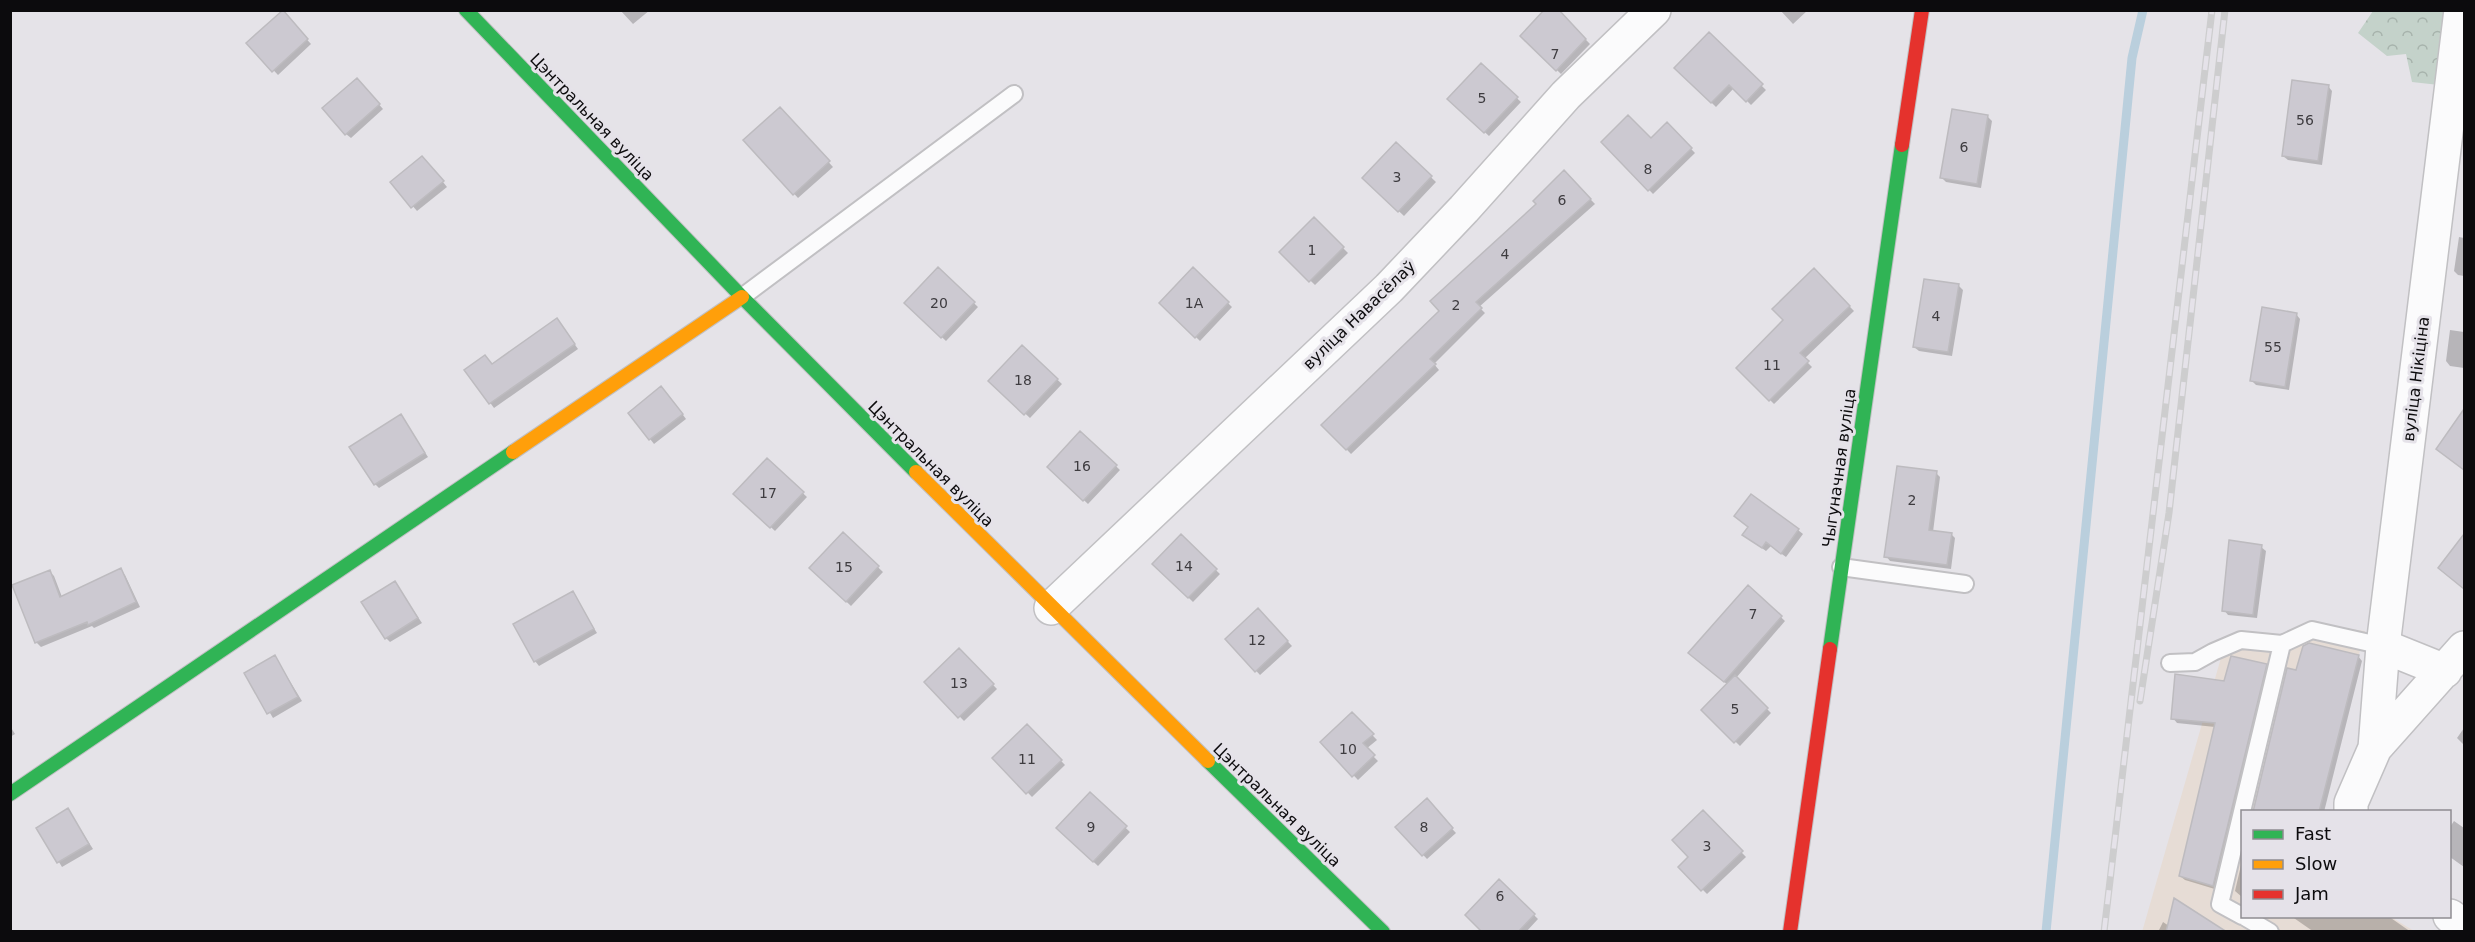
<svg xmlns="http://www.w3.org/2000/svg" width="2475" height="942" viewBox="0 0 2475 942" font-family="'DejaVu Sans',sans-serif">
<defs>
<pattern id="forest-crowns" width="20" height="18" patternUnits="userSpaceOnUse" patternTransform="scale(1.5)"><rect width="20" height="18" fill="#c4d2ca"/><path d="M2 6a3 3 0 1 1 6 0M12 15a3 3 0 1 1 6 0" fill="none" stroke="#a7b3ac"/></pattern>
</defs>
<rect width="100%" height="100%" fill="#e5e3e8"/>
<path fill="#e6dcd5" d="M2311,624L2365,631L2319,811L2242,812V916L2391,917L2414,931L2142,932L2227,637H2276Z"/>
<path fill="url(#forest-crowns)" d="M2373,11H2464L2439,85L2412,82L2406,54L2387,56L2358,33Z"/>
<path fill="#0003" d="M620,10H650L633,24Z
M1557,10L1590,44L1561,74L1522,36Z
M1780,10H1808L1793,24Z
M282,12L311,44L278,75L248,43Z
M1709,34L1766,90L1751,105L1734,88L1716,107L1676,68Z
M1481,65L1521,102L1489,136L1449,99Z
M361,84L383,109L351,138L346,134Z
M2328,86L2332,91L2322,165L2288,160L2283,156Z
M780,109L833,167L798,198L745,140Z
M1987,116L1992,121L1981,188L1946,182L1942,178Z
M1667,124L1695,153L1653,194L1603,142L1651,140Z
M1396,144L1436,182L1404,216L1364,178Z
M427,162L447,187L417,211L393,183Z
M1564,172L1595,204L1479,307L1485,313L1434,364L1439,370L1351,454L1323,425L1441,311Z
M1314,219L1348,253L1315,285L1281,252Z
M2459,237L2464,238V276L2458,275L2454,271Z
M938,269L978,307L946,341L906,303Z
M1193,269L1232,307L1200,341L1161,303Z
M1814,270L1854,311L1804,359L1812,367L1774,404L1738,368L1785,320Z
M1958,285L1963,290L1952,356L1919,351L1914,347Z
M2296,314L2300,319L2289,390L2256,385L2252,381Z
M561,325L578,349L494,408L466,370L492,366Z
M2450,330L2464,332V368L2450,366L2446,361Z
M1022,347L1062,384L1030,418L990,381Z
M666,392L686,419L654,444L630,413Z
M401,416L428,457L379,488L375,484Z
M2461,417L2464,419V469L2442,453Z
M1081,433L1120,470L1088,504L1049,467Z
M767,460L807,497L775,531L735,493Z
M1936,473L1940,477L1933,532L1951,534L1955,538L1951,569L1890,561L1886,556Z
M1798,530L1803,534L1786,557L1771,546L1766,551L1749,539Z
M843,534L883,572L851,606L811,568Z
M1181,537L1220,574L1193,602L1154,564Z
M2464,537V588L2440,568Z
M2261,547L2266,551L2257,618L2228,615L2224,610Z
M120,570L125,575L140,607L94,628L92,626L41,647L36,642L50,572L54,576L62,597Z
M395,583L422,623L390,642L386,638Z
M1748,587L1785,621L1736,678L1771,713L1740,746L1703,710L1728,685L1694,657Z
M572,593L597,633L539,666L535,661Z
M1258,610L1292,646L1260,675L1227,639Z
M959,650L997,689L964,721L926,682Z
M2358,656L2362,661L2324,812H2254L2297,672Z
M275,657L302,701L273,718L246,673Z
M2266,665L2270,669L2218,890L2185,880L2180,876L2215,727L2177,723L2173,718L2226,683Z
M1352,714L1377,740L1366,749L1378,761L1358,780L1322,742Z
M10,726L15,734L10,737Z
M1027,726L1065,765L1032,797L994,758Z
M2464,728V745L2457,738Z
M1090,794L1130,832L1098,866L1058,828Z
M1426,801L1456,833L1427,859L1397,827Z
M68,810L93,849L62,867L38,828Z
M1702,812L1746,857L1707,894L1680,867L1690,857Z
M2454,821L2464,828V867L2450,857V827Z
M2242,861V897L2235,891Z
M1499,881L1538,919L1526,932H1484Z
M2291,916H2388L2411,932H2314Z
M2163,922L2169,926L2224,932H2158Z"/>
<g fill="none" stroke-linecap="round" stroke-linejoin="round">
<path stroke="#bacfdd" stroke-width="9" d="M2046,932L2132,58L2143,10"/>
</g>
<path fill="#ccc9d1" stroke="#bdbbbf" stroke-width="1.5" d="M283,10L308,39L272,72L246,43Z
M1544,10H1559L1586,39L1556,71L1520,36Z
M1709,32L1763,84L1746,102L1729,85L1711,103L1674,68Z
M1481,63L1518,97L1484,133L1447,99Z
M357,78L380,104L345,135L322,108Z
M2292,80L2329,85L2318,161L2282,156Z
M780,107L830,161L793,195L743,140Z
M1952,109L1988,115L1977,184L1940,178Z
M1628,115L1651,138L1667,122L1692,148L1648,191L1601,142Z
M1396,142L1432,176L1398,212L1362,178Z
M422,156L444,181L411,208L390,182Z
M1564,170L1591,199L1476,302L1482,308L1430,359L1436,364L1346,450L1321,425L1439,311L1430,301L1536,204L1533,201Z
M1314,217L1344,247L1309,282L1279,252Z
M938,267L975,302L941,338L904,303Z
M1193,267L1229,302L1195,338L1159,303Z
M1814,268L1850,306L1800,353L1809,361L1769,401L1736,368L1783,320L1772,309Z
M1924,279L1959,284L1948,352L1913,347Z
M2262,307L2297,313L2285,387L2250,381Z
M557,318L575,344L489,404L464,370L485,355L492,364Z
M1022,345L1058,379L1024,415L988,381Z
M661,386L683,414L649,440L628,413Z
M2464,409V470L2436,449Z
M401,414L425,453L374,485L349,447Z
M1080,431L1117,465L1083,501L1047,467Z
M767,458L804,492L770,528L733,494Z
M1897,466L1937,471L1929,530L1952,533L1947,565L1884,557Z
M1751,494L1799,529L1781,554L1766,542L1762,548L1742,535L1748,527L1734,516Z
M843,532L879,566L846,602L809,568Z
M1181,534L1217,569L1188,598L1152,564Z
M2464,534V589L2438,568Z
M2229,540L2262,545L2253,615L2222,611Z
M121,568L136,602L88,625L87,622L35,643L12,585L50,570L60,597Z
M395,581L418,618L385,639L361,602Z
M1748,585L1782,616L1724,682L1688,653Z
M573,591L594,629L534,662L513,624Z
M1258,608L1288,641L1255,672L1225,639Z
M2309,643L2359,655L2319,812H2253L2287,668L2296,670L2303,646Z
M959,648L994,684L958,718L924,682Z
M275,655L298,697L267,714L244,673Z
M2231,656L2267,664L2213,886L2179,876L2215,723L2171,719L2175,674L2224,681Z
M1735,675L1768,708L1734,743L1701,710Z
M1352,712L1374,734L1363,743L1375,755L1352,777L1320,742Z
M1027,724L1062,760L1026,794L992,758Z
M1090,792L1127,826L1093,862L1056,828Z
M1427,798L1453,828L1422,856L1395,827Z
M68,808L89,844L57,863L36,828Z
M1703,810L1743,851L1701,891L1678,867L1688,857L1672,840Z
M1499,879L1535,914L1518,932H1482L1465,915Z
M2174,898L2227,932H2166Z"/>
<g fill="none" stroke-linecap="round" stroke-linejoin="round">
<defs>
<path id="lane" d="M742,297L1014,94
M1841,567L1965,584
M2170,663L2195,662L2213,652L2241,640L2282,644
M2242,916L2220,904L2282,644L2312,630L2383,646
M2243,916L2270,932"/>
<path id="street" d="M1051,608L1389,288L1464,209L1566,95L1654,10
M2383,646L2445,671
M2375,748L2383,646L2461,10
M2351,812V803L2375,748L2464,648
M2450,916L2464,926"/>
<path id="fast" d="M466,10L742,297L916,472
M1830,649L1902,145
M1208,761L1383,932
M10,794L513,452"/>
<path id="slow" d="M513,452L742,297
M916,472L1208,761"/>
<path id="jam" d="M1902,145L1922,10
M1790,932L1830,649"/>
</defs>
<use href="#lane" stroke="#c1c0c3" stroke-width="20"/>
<use href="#street" stroke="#c1c0c3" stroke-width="36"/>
<use href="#fast" stroke="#c1c0c3" stroke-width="16"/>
<use href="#slow" stroke="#c1c0c3" stroke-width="16"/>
<use href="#jam" stroke="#c1c0c3" stroke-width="16"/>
<use href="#lane" stroke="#fbfbfc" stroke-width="16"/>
<use href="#street" stroke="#fbfbfc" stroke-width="33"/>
<use href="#fast" stroke="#30b455" stroke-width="14"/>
<use href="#slow" stroke="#ff9f0a" stroke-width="14"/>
<use href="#jam" stroke="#e5322d" stroke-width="14"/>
<defs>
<path id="rail" d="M2140,701L2169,513L2225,10
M2104,932L2212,10"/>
</defs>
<use href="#rail" stroke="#cdcdce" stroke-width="7"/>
<use href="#rail" stroke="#e5e2e9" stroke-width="4.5" stroke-dasharray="14" stroke-linecap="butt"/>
</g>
<g text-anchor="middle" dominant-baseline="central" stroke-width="6" stroke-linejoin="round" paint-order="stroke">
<g font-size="14" fill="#3e3c40">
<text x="1555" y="54">7</text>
<text x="1482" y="98">5</text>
<text x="2305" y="120">56</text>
<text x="1964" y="147">6</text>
<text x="1648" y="169">8</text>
<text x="1397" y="177">3</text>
<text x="1562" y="200">6</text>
<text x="1312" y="250">1</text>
<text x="1505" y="254">4</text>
<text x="939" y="303">20</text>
<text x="1194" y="303">1А</text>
<text x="1456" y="305">2</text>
<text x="1936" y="316">4</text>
<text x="2273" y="347">55</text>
<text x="1772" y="365">11</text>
<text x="1023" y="380">18</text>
<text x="1082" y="466">16</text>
<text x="768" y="493">17</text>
<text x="1912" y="500">2</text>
<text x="1184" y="566">14</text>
<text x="844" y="567">15</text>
<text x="1753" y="614">7</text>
<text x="1257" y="640">12</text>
<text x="959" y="683">13</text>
<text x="1735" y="709">5</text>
<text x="1348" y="749">10</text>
<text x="1027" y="759">11</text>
<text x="1091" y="827">9</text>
<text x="1424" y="827">8</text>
<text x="1707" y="846">3</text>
<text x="1500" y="896">6</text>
</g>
<g font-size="16" fill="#0c0b0d" stroke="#e5e2e9">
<text transform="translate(592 117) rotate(46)">Цэнтральная вуліца</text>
<text transform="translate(1359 315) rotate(-44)">вуліца Навасёлаў</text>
<text transform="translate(2416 379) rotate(-83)">вуліца Нікіціна</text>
<text transform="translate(931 464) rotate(45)">Цэнтральная вуліца</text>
<text transform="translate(1839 468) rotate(-82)">Чыгуначная вуліца</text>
<text transform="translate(1277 805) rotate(44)">Цэнтральная вуліца</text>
</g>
</g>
<rect width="2475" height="942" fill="none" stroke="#0c0b0d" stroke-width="24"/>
<rect x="2241" y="810" width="210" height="108" fill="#e5e2e9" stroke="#8e8c91" stroke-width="1.5"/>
<rect x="2253" y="830" width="30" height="9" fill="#30b455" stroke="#8e8c91" stroke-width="1.5"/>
<text x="2295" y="840" font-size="18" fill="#0c0b0d">Fast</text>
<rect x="2253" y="860" width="30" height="9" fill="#ff9f0a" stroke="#8e8c91" stroke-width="1.5"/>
<text x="2295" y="870" font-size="18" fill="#0c0b0d">Slow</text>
<rect x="2253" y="890" width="30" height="9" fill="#e5322d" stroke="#8e8c91" stroke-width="1.5"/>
<text x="2295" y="900" font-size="18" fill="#0c0b0d">Jam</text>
</svg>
